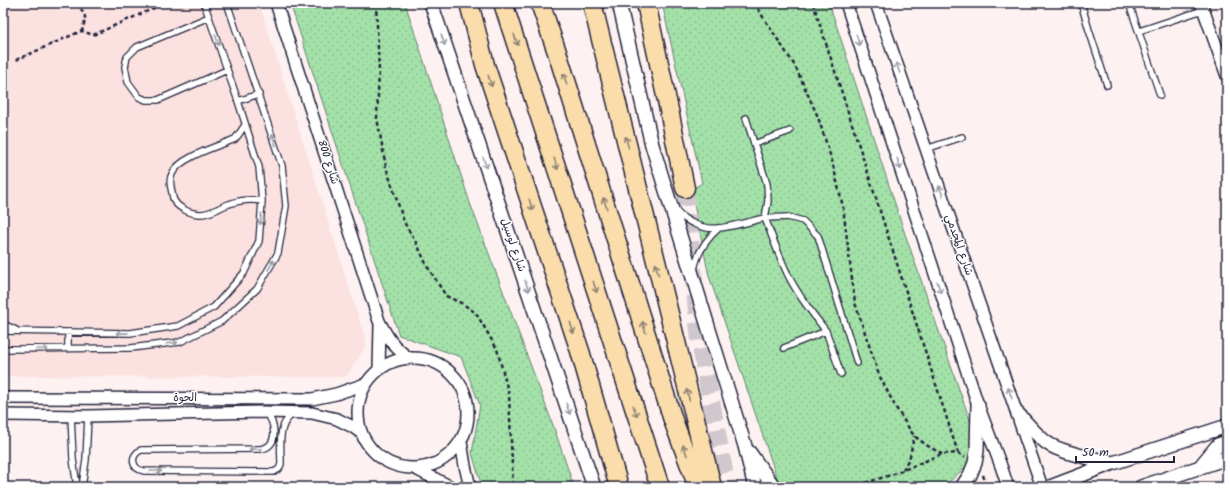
<svg xmlns="http://www.w3.org/2000/svg" width="1230" height="490" viewBox="0 0 1230 490" font-family="Kalam,'Playpen Sans Arabic',sans-serif">
<defs>
<pattern id="park-dots" width="8" height="8" patternUnits="userSpaceOnUse"><rect width="8" height="8" fill="#a3e1a9"/><path d="M2 2h.1M6 6h.1" fill="none" stroke="#8cc192" stroke-width="1.8" stroke-linecap="round"/></pattern>
</defs>
<rect width="100%" height="100%" fill="#fdf1f1"/>
<filter id="ink" filterUnits="userSpaceOnUse"><feTurbulence type="fractalNoise" baseFrequency=".025" numOctaves="2"/><feDisplacementMap in="SourceGraphic" scale="8" xChannelSelector="R" yChannelSelector="G"/><feConvolveMatrix kernelMatrix="1 2 1 2 8 2 1 2 1" color-interpolation-filters="sRGB"/></filter>
<g filter="url(#ink)">
<path fill="#fbe1e0" d="M3,3H259L367,344L346,377L3,376Z"/>
<path fill="url(#park-dots)" stroke="#628272" d="M290,3H405L470,203L553,425L574,487H482L472,453L480,405L461,357L399,335Z
M662,3H829L905,234L981,452L944,487H780L709,276L691,190L702,183Z"/>
<g fill="none" stroke-linecap="round" stroke-linejoin="round">
<path stroke="#d1c8cd" stroke-width="18" stroke-dasharray="18 9" stroke-linecap="butt" d="M685,188L700,342L727,487"/>
<defs>
<path id="service" d="M1081,3L1089,30L1107,85
M1129,3L1160,95
M209,17L137,47L127,57L125,67L128,82L139,97L146,100H158L227,70
M1139,31L1203,10
M238,101L259,94
M245,125L239,134L235,139C219,146 179,157 172,174C168,181 172,190 173,198C176,208 191,214 201,214C212,214 219,207 229,204C240,200 251,199 262,201
M754,144L790,131
M926,149L962,137
M676,211C686,222 703,230 718,228C732,227 751,221 765,218L768,201L767,184L746,118
M694,270C697,253 705,240 719,228
M3,324L16,330
M3,331L130,333L178,326L214,307L244,273L259,241L262,201L259,167L238,101L204,3
M826,331L841,374
M68,332V349
M784,348L826,331C812,313 798,295 788,275C779,256 772,237 765,218L788,217L803,221L818,236L857,363
M3,349L131,348L180,342L222,321L257,289L278,253L286,206L282,166L227,3
M266,412C275,423 280,447 260,449L141,450C130,455 131,469 144,471L274,472L279,469L281,464C281,447 277,425 292,415
M71,416L73,459L77,487
M82,487L86,460L88,416"/>
<path id="minor" d="M276,3L379,321C388,338 393,347 409,358
M846,3L978,405L1001,466L1008,487
M876,3L1042,487
M1201,3L1227,76
M358 413a55 55 0 1 1 110 0a55 55 0 1 1-110 0Z
M379,370L380,325
M3,398L312,399L336,394L365,384
M3,415L88,416L265,412L312,413L337,419L353,427L360,432
M461,442L465,466L470,487
M416,469L451,487"/>
<path id="tertiary" d="M431,3L594,487
M619,3L652,145L745,446L755,487
M1018,414C1027,423 1036,435 1047,443C1061,453 1095,459 1113,463
M749,452L774,487
M1199,468L1218,445L1227,442
M962,487L970,475L975,463L977,451L978,405
M1050,487L1113,463L1227,426
M1141,487L1227,458"/>
<path id="trunk" d="M469,3L485,65L580,351L619,487
M503,3L660,487
M540,3L557,52L673,420L698,487
M592,3L712,487
M646,3L669,110L685,188"/>
</defs>
<use href="#service" stroke="#22223b" stroke-width="8"/>
<use href="#minor" stroke="#22223b" stroke-width="14"/>
<use href="#tertiary" stroke="#22223b" stroke-width="16"/>
<use href="#trunk" stroke="#22223b" stroke-width="21"/>
<path stroke="#22223b" stroke-width="2.5" stroke-dasharray="4 3" stroke-linecap="butt" d="M77,3C86,18 87,13 82,31
M376,3L379,71L377,118L386,167L404,222L418,246L427,266L446,296L463,304L476,313L497,349L509,395L513,487
M754,3L795,66L818,117L832,161L843,207L855,303L879,375L896,408L914,436L928,446L942,454
M813,3L958,453
M16,60L79,32L82,31L93,35L166,3
M903,470L910,456L914,436
M983,475L987,487
M852,487L894,474L942,454L958,453L965,457"/>
<use href="#service" stroke="#fff" stroke-width="5.5"/>
<use href="#minor" stroke="#fff" stroke-width="11"/>
<use href="#tertiary" stroke="#fff" stroke-width="13"/>
<use href="#trunk" stroke="#faddab" stroke-width="18"/>
</g>
<defs><path id="oneway-shaft" d="M-6 0H5M1.5-3L5.5 0L1.5 3" fill="none" stroke-width="1.6" stroke-linecap="round" stroke-linejoin="round"/></defs>
<g stroke="#9c9ca7">
<use href="#oneway-shaft" transform="translate(217 40) rotate(71)"/>
<use href="#oneway-shaft" transform="translate(443 40) rotate(71)"/>
<use href="#oneway-shaft" transform="translate(858 40) rotate(72)"/>
<use href="#oneway-shaft" transform="translate(898 68) rotate(-109)"/>
<use href="#oneway-shaft" transform="translate(274 140) rotate(-108)"/>
<use href="#oneway-shaft" transform="translate(485 163) rotate(71)"/>
<use href="#oneway-shaft" transform="translate(899 164) rotate(72)"/>
<use href="#oneway-shaft" transform="translate(941 191) rotate(-109)"/>
<use href="#oneway-shaft" transform="translate(261 219) rotate(95)"/>
<use href="#oneway-shaft" transform="translate(271 265) rotate(-60)"/>
<use href="#oneway-shaft" transform="translate(527 286) rotate(71)"/>
<use href="#oneway-shaft" transform="translate(939 287) rotate(72)"/>
<use href="#oneway-shaft" transform="translate(122 333) rotate(-179)"/>
<use href="#oneway-shaft" transform="translate(172 343) rotate(-7)"/>
<use href="#oneway-shaft" transform="translate(42 349)"/>
<use href="#oneway-shaft" transform="translate(1010 393) rotate(-109)"/>
<use href="#oneway-shaft" transform="translate(568 409) rotate(71)"/>
<use href="#oneway-shaft" transform="translate(255 449) rotate(179)"/>
<use href="#oneway-shaft" transform="translate(156 471)"/>
</g>
<g stroke="#8e8073">
<use href="#oneway-shaft" transform="translate(516 40) rotate(71)"/>
<use href="#oneway-shaft" transform="translate(565 79) rotate(-108)"/>
<use href="#oneway-shaft" transform="translate(490 81) rotate(72)"/>
<use href="#oneway-shaft" transform="translate(627 142) rotate(-104)"/>
<use href="#oneway-shaft" transform="translate(556 164) rotate(72)"/>
<use href="#oneway-shaft" transform="translate(605 203) rotate(-108)"/>
<use href="#oneway-shaft" transform="translate(531 205) rotate(72)"/>
<use href="#oneway-shaft" transform="translate(657 269) rotate(-104)"/>
<use href="#oneway-shaft" transform="translate(595 287) rotate(72)"/>
<use href="#oneway-shaft" transform="translate(644 327) rotate(-107)"/>
<use href="#oneway-shaft" transform="translate(572 328) rotate(72)"/>
<use href="#oneway-shaft" transform="translate(688 395) rotate(-104)"/>
<use href="#oneway-shaft" transform="translate(635 411) rotate(72)"/>
<use href="#oneway-shaft" transform="translate(685 450) rotate(-110)"/>
</g>
</g>
<g text-anchor="middle" dominant-baseline="central" stroke-width="3" stroke-linejoin="round" paint-order="stroke">
<g font-size="11" fill="#22223b" stroke="#fff">
<text transform="translate(328 162) rotate(72)">شارع 800</text>
<text transform="translate(513 245) rotate(71)">شارع لوسيل</text>
<text transform="translate(959 245) rotate(71)">شارع المجدمي</text>
<text x="185" y="398">الحوة</text>
</g>
</g>
<rect width="1230" height="490" fill="none" stroke="#fff" stroke-width="16"/>
<rect x="8" y="8" width="1214" height="474" fill="none" stroke="#22223b" stroke-width="1.5" filter="url(#ink)"/>
<path d="M1076 456v6h98v-6" fill="none" stroke="#22223b" stroke-width="2"/>
<text x="1082" y="456" font-size="12" fill="#22223b" stroke="#ffffff" stroke-width="3" paint-order="stroke">50 m</text>
</svg>
